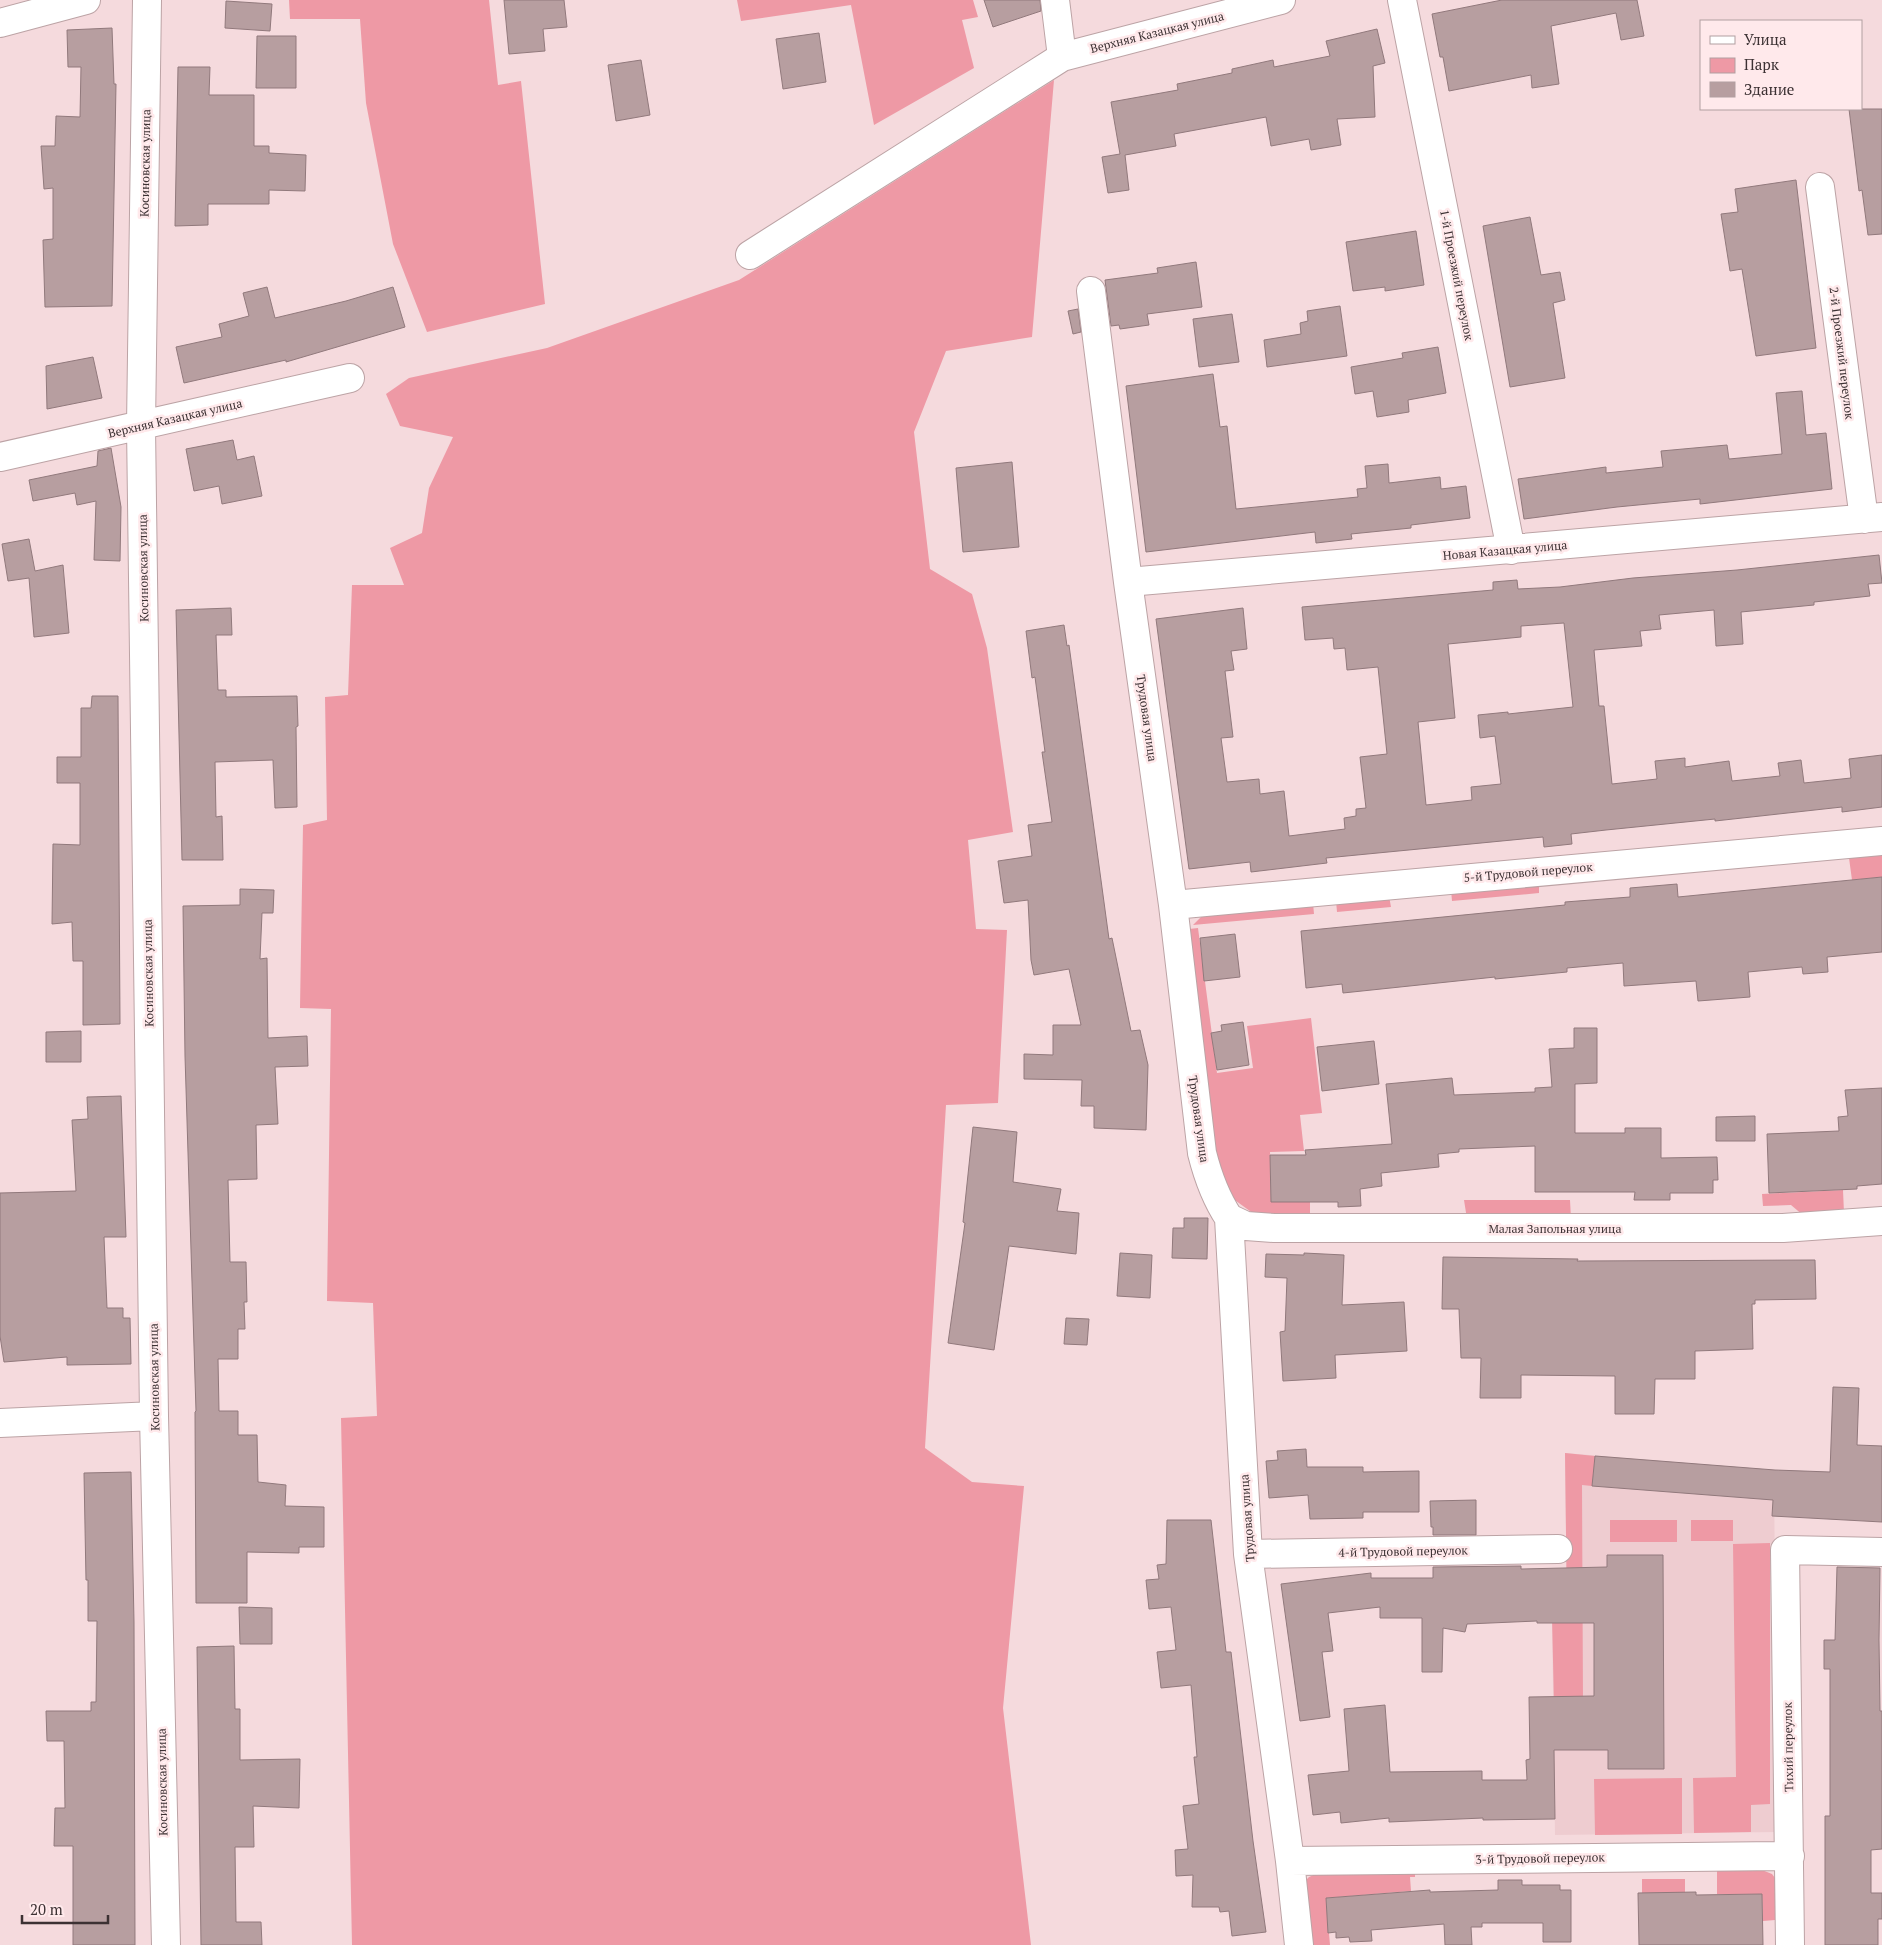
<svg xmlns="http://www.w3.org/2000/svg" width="1882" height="1945" viewBox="0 0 1882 1945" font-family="'PT Serif',serif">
<rect width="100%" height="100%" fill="#f5dadd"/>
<path fill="#eeccd0" d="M1565,1453L1774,1470L1777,1832L1555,1835L1552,1616H1567Z"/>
<path fill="#ee99a5" d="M289,0H489L498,85L521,81L545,304L427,332L393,244L366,103L360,19H290Z
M737,0H973L978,17L962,20L974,68L874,125L851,5L741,21Z
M1054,80L1032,337L946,351L914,432L930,569L972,594L987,648L1013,832L968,840L976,929L1007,930L998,1103L946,1105L925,1448L972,1482L1024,1486L1003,1708L1031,1945H352L341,1418L377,1416L373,1303L327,1301L331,1009L300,1008L303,825L327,820L325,697L348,695L352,585H404L390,548L422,533L429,488L453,437L400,426L386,394L409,378L547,348L739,280Z
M1882,847V877L1852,880L1849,858Z
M1539,882V893L1452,901L1451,890Z
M1389,896L1391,907L1337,912L1336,901Z
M1313,903L1314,914L1193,925L1205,913Z
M1198,928L1217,1073L1253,1068L1247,1026L1311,1018L1322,1113L1300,1115L1304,1151L1270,1152L1271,1202H1310V1217L1254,1214L1232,1198L1215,1174L1189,929Z
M1843,1190L1844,1213L1804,1216L1791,1205L1763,1206L1762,1194Z
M1464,1200H1570L1571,1219H1467Z
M1565,1453L1595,1456L1592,1486L1582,1485L1583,1703L1554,1704L1552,1616H1567Z
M1610,1520H1677V1542H1610Z
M1691,1520H1733V1541H1691Z
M1770,1543V1804L1751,1805V1832L1694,1833L1693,1778L1736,1777L1733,1544Z
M1682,1778V1834L1595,1835L1594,1779Z
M1762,1870L1772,1874L1775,1878V1920L1763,1921L1762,1894H1717V1871Z
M1415,1872V1877H1410L1411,1891L1326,1898L1330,1945H1307L1304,1882L1309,1877L1316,1874Z
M1642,1879H1685V1893H1642Z"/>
<path fill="#b79ea0" stroke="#91797c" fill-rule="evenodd" d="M504,0H564L567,27L543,29L545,51L509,54Z
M984,0H1040L1041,11L993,27Z
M1502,0H1637L1644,36L1621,40L1616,13L1551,26L1559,84L1532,88L1531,75L1449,91L1443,57H1440L1432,14Z
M226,1L272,4L270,31L225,28Z
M112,28L114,84H116L112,306L45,307L43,240L53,239V188L44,189L41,146H55L56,116L80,117L81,67H68L67,30Z
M1377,29L1385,63L1373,66L1375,117L1337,119L1341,145L1311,150L1309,139L1271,146L1266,117L1174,134L1176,146L1125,155L1129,190L1108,193L1102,157L1120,154L1111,102L1178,90L1177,84L1232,73V69L1273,60L1274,67L1330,56L1326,41Z
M819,33L826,82L783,89L776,39Z
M257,36H296V88H256Z
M641,60L650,115L616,121L608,65Z
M178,67H210L209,95H254V146H269V153L306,155L305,191L269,190V204H208V225L175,226Z
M1849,109H1882V234L1868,235L1862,190L1859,191Z
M1796,180L1816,348L1756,356L1742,269L1730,271L1721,214L1738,212L1735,189Z
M1530,217L1541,275L1560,272L1565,300L1553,303L1565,378L1510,387L1483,226Z
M1416,231L1424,285L1385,291V287L1353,291L1346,242Z
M1196,262L1202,307L1147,314L1149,325L1120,329L1119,325L1111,326L1105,280L1158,273L1157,268Z
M267,287L275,318L346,301L393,287L405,327L286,362V360L184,383L176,347L222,337L219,324L249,316L243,293Z
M1340,306L1347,356L1267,367L1264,340L1301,334L1300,323L1308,321L1307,311Z
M1078,309L1081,332L1073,334L1068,311Z
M1232,314L1239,362L1199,367L1193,319Z
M1438,347L1446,393L1408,400L1409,412L1377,417L1373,391L1355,394L1351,367L1403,358L1402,353Z
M93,357L102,398L47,409L46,366Z
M1213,374L1220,427L1227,426L1236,509L1358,497L1357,489L1367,488L1365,466L1388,464L1389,483L1440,477L1441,489L1466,486L1470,518L1411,525V528L1351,534L1352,539L1316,543L1315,532L1146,552L1126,386Z
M1802,391L1806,435L1826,433L1832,489L1700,504V499L1617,507L1524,519L1518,479L1606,467V473L1663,467L1661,451L1727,445L1729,459L1782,454L1776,393Z
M233,440L237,460L254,456L262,496L222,504L219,486L194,491L186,449Z
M111,448L121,507L120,561L94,560L96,501L77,505L75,493L33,501L29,480L97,466L98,451Z
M1012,462L1019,547L963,552L956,468Z
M29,539L35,571L63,565L69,633L34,637L29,578L8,581L2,544Z
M1879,555L1882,583L1868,584L1870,596L1814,602V605L1741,612L1743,644L1716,646L1714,610L1659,615L1661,629L1640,631L1642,646L1594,650L1599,706H1604L1612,784L1657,779L1655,761L1685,758V767L1729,761L1732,781L1780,776L1778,763L1801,760L1804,783L1851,778L1849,759L1882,755V807L1842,812V807L1715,821V819L1606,830L1571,834L1572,844L1544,847L1543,837L1326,858L1327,863L1251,872L1250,862L1189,869L1156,619L1243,608L1247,649L1231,651L1234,670L1225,671L1233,737L1221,738L1227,782L1259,779L1260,794L1284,791L1289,836L1345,829L1344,818L1356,816V809L1366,808L1360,757L1387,754L1378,667L1347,670L1345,648L1334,649L1333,638L1305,640L1302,607L1493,590V582L1517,580L1518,589L1560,587L1633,578L1737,570ZM1564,623L1573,707L1508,714V712L1478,715L1480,738L1495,736L1501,784L1471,787L1472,800L1426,805L1418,722L1455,718L1448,644L1521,637V626Z
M231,608L232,635H216L218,690H226V697L297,696L298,726L296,727L297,807L275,808L273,760L215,762L216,817L222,816L223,860H182L176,610Z
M1064,625L1067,646L1069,645L1109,939L1112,938L1131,1031L1140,1030L1148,1065L1146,1130L1094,1128V1106H1081L1082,1080L1024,1079V1054L1053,1055V1025H1081L1069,969L1034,975L1031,960L1028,900L1004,903L998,861L1032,856L1028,825L1052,822L1042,752H1045L1035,677L1032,678L1026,631Z
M92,696H118L120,1024L83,1025V961H73L72,922L52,924L53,844L80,845V783H57V757H81V708H91Z
M1882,877V952L1827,957L1828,972L1803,974L1802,967L1748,972L1750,997L1698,1001L1696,981L1624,986L1623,963L1567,968V972L1495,979V977L1343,993L1342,984L1306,988L1301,931L1565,905V902L1630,897V888L1677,884L1678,897Z
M240,889L274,890L273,913H262L260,959L267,958L268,1038L307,1036L308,1066L275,1067L278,1124L256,1125L257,1179L228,1180L230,1262H246L247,1302H244L245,1329H238V1359H218L219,1411H238V1435H257L258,1482L286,1485L285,1506L324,1507V1547H299V1553L247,1552V1603H196L195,1412L196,1411L185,1056L183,906L240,905Z
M1235,934L1240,977L1204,981L1200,938Z
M1243,1022L1249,1065L1217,1070L1211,1033L1222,1031L1221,1025Z
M1574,1028H1597V1083L1575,1084V1133H1625V1128H1661V1158L1717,1157L1718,1180H1713V1193H1670V1200H1634L1635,1192H1535V1146L1459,1149V1152L1438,1154L1439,1167L1381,1173L1382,1186L1360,1189L1361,1206L1338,1207V1202H1271L1270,1155H1306L1305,1150L1392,1144L1386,1084L1452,1078L1454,1095L1535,1092V1088L1552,1087L1549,1049L1574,1048Z
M81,1031V1062H46V1032Z
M1374,1041L1379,1084L1322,1091L1317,1047Z
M1882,1088V1184L1857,1186V1189L1769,1193L1767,1134L1839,1131L1838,1117L1848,1116L1845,1090Z
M121,1096L126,1237H104L107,1308H123V1318H130L131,1364L67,1365V1357L4,1362L0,1336V1193L76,1191L72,1120L88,1119L87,1097Z
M1755,1116V1141H1716V1117Z
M973,1127L1017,1132L1013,1182L1061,1189L1057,1211L1079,1213L1076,1254L1009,1246L994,1350L948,1343L965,1223L963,1222Z
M1184,1218H1208L1207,1259L1172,1258L1173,1228H1184Z
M1120,1253L1152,1255L1150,1298L1117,1296Z
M1304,1253L1344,1255L1342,1305L1404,1302L1407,1351L1335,1355L1336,1378L1283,1381L1280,1332L1285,1331L1287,1278L1265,1277L1266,1254L1304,1255Z
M1443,1257L1578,1259L1577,1261L1815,1260L1816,1299L1755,1300V1304H1752L1753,1349L1695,1351V1379H1655L1654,1414H1615V1376L1521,1375V1398H1480L1481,1358H1461L1459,1309H1442Z
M1066,1318L1089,1319L1087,1345L1064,1344Z
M1833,1387L1859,1388L1857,1445L1882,1446V1522L1772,1516L1773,1500L1592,1486L1595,1456L1775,1470L1830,1472Z
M1306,1449L1307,1467H1363V1472L1419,1471V1512H1363V1518L1310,1519L1308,1495L1269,1498L1266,1461L1278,1460L1277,1451Z
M131,1472L134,1622L135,1945H73V1846H54L55,1808H65L64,1741H47L46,1711H91V1702H96L97,1621H88V1580H86L84,1473Z
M1476,1500V1535H1433V1527H1431L1430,1501Z
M1167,1520H1211L1226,1652H1231L1253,1841L1266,1932L1232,1936L1229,1911L1220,1912L1219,1907H1192L1193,1875L1176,1876L1175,1850L1188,1849L1183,1806L1199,1804L1194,1757H1197L1191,1685L1161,1688L1157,1652L1176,1650L1171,1607L1149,1609L1146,1580L1159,1579L1157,1565L1166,1564Z
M1607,1555H1663L1664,1769H1608V1750H1554L1555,1819L1483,1820V1818L1389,1822V1818L1341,1823L1340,1812L1313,1815L1308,1775L1349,1771L1344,1709L1385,1705L1390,1772L1482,1771V1780H1527L1526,1760L1530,1759L1529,1697L1594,1696V1623H1537V1621L1467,1624L1465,1632L1443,1628L1442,1672H1422V1618H1380V1607L1328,1613L1333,1651L1322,1652L1330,1717L1300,1721L1281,1584L1371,1573V1578H1433V1567L1521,1566V1569L1607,1567Z
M1837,1567L1880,1568L1879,1640L1880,1711H1882V1849L1871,1850V1893H1882V1919H1878V1945H1825V1816H1830V1669H1824V1640H1835Z
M239,1607L272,1608V1644H240Z
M234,1646L235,1709H240V1760L300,1759L299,1808L253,1806L254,1847H235L236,1922H261L262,1945H201L197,1647Z
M1498,1880H1522V1885H1560V1890H1571V1942H1543V1923H1482V1927H1471L1472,1945H1445L1444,1924L1371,1930L1372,1941L1350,1942L1349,1937L1336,1938V1932L1328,1933L1326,1898L1430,1890V1892L1498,1890Z
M1696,1892V1895L1762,1894L1763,1945H1639L1638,1893Z"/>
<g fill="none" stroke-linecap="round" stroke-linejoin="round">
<defs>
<path id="minor" d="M147,0L141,426L154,1416L166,1945
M1055,0L1062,57
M1402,0L1511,550
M0,23L86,0
M1820,187L1864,519
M750,255L1062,57L1281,0
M1091,291L1128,582L1173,905L1202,1153C1208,1177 1215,1197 1229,1218L1248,1554L1290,1861L1299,1945
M0,457L350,378
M1128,582L1882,517
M1173,905L1882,841
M1229,1218L1246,1226L1274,1228H1783L1882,1221
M0,1423L154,1416
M1248,1554L1558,1549
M1290,1861L1790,1856
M1790,1945L1785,1550L1882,1552"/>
</defs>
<use href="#minor" stroke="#bca3a5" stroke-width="30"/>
<use href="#minor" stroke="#fff" stroke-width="28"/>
</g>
<g text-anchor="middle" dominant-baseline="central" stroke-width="5" stroke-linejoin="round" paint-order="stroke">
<g font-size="12" fill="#3c3133" stroke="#ffe9eb">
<text transform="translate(1157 32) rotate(-14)">Верхняя Казацкая улица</text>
<text transform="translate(145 163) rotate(-89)">Косиновская улица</text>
<text transform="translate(1457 275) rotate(79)">1-й Проезжий переулок</text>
<text transform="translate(1842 353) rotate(83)">2-й Проезжий переулок</text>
<text transform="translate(175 418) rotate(-13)">Верхняя Казацкая улица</text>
<text transform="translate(1505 550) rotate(-5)">Новая Казацкая улица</text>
<text transform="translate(143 568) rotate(-91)">Косиновская улица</text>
<text transform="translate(1147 718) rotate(82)">Трудовая улица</text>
<text transform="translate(1528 872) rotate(-5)">5-й Трудовой переулок</text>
<text transform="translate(148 973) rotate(-91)">Косиновская улица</text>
<text transform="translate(1199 1119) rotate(82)">Трудовая улица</text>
<text x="1555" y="1228">Малая Запольная улица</text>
<text transform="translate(154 1377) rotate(-91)">Косиновская улица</text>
<text transform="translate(1247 1518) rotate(-94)">Трудовая улица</text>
<text transform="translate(1403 1551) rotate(-1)">4-й Трудовой переулок</text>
<text transform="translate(1788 1747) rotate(-91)">Тихий переулок</text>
<text transform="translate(162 1782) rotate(-91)">Косиновская улица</text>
<text transform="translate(1540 1858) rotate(-1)">3-й Трудовой переулок</text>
</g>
</g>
<rect x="1700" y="20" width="162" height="90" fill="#ffe9eb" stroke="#b19fa1"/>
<rect x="1710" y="36" width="25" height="8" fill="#ffffff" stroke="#b19fa1"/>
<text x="1744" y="45" font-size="15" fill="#3c3133">Улица</text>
<rect x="1710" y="58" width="25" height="15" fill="#ee99a5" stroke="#b19fa1"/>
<text x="1744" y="70" font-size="15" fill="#3c3133">Парк</text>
<rect x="1710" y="82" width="25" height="15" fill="#b79ea0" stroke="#b19fa1"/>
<text x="1744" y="95" font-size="15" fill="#3c3133">Здание</text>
<path d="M22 1915v8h86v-8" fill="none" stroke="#3c3133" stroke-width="2.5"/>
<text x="30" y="1915" font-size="15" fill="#3c3133" stroke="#ffe9eb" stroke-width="4" paint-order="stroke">20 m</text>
</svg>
